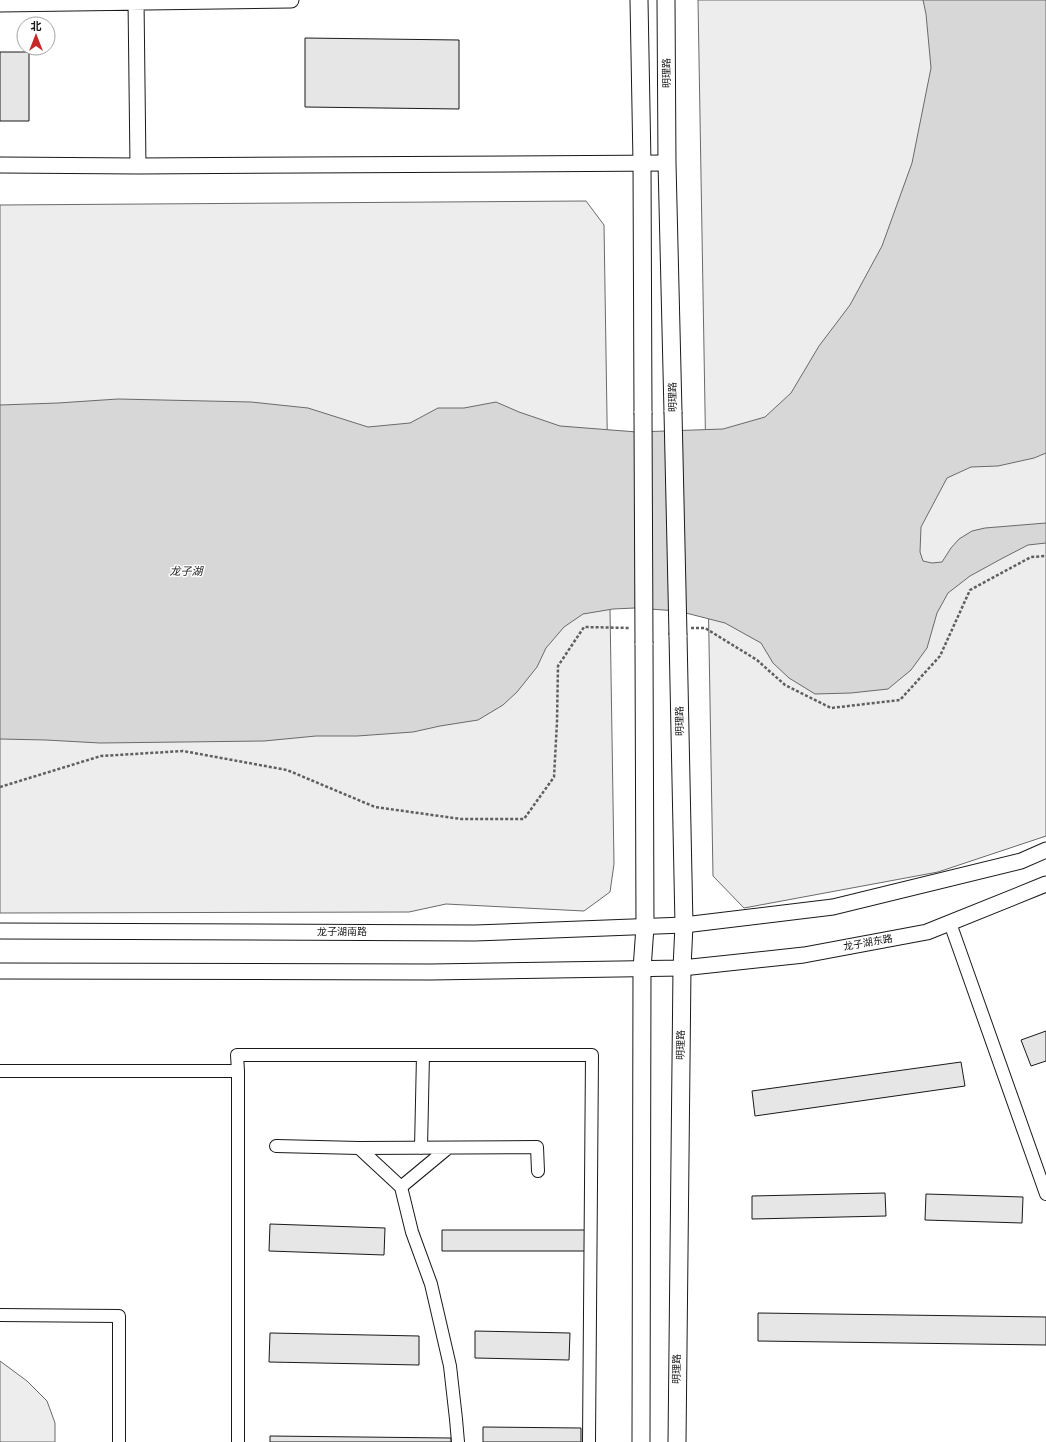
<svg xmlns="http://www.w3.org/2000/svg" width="1046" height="1442" viewBox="0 0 1046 1442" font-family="'Source Sans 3','Noto Sans SC',sans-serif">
<rect width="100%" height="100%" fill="#fff"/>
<path fill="#ededed" stroke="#6a6a6a" d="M698,0H1046V836L938,872L744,908L713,876Z
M586,201L604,225L614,864L610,892L584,911L446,904L409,912L0,913V205Z
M0,1361L27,1381L47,1401L55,1423V1442H0Z"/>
<path fill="#d7d7d7" stroke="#6a6a6a" d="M923,0H1046V453L1034,458L998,466L971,467L947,478L921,527L920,552L923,561L932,563L942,562L951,548L959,539L972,531L985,528L1046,523V543L1028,545L1001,559L970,576L948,593L937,613L927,648L911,670L888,689L851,693L815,694L789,678L773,663L761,643L725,623L678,611L635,608L613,609L583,614L564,627L546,648L537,667L517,692L503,705L478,720L440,726L413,732L357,736H316L264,741L100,743L46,740L0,739V405L58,403L118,399L251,402L308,408L368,427L410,423L438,408H464L496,402L519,412L560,426L637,432L723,429L765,417L791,393L819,346L850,305L882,246L912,163L931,68L926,14Z"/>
<path fill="#e6e6e6" stroke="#1a1a1a" d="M305,38L459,40V109L305,107Z
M0,52H29V121H0Z
M1046,1031V1061L1031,1066L1021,1040Z
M961,1062L965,1086L755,1116L752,1091Z
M885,1193L886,1216L752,1219V1196Z
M926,1194L1023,1197L1022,1223L925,1220Z
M270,1224L385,1228L384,1255L269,1251Z
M442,1230H588V1251H442Z
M758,1313L1046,1317V1345L758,1341Z
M475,1331L570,1333L569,1360L475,1358Z
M270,1333L419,1336V1365L269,1362Z
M483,1427L581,1428V1442H483Z
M270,1436L451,1438V1442H270Z"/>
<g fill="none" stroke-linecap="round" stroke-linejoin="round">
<defs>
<path id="minor" d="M950,923L1046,1194
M0,1071H238L237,1055H592L589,1442
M238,1071V1442
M276,1146L359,1148L401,1187L412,1232L431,1284L450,1366L456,1419L458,1442
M359,1148L537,1147L538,1171
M421,1148L423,1055
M401,1187L448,1148
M0,1315L119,1316V1442"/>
<path id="tertiary" d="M136,0L138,166
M0,4L291,0
M0,165L138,166L667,163
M0,931L475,933L684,925L833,907L1021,861L1046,850
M0,971L431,972L682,968L804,955L927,932L1046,884"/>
<path id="secondary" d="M639,0L642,163L643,413
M666,0L667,163L673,412
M641,1442L642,969L645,927L644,643
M677,1442L682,968L684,925L678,635"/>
</defs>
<use href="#minor" stroke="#1a1a1a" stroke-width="14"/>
<use href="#tertiary" stroke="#1a1a1a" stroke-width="17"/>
<use href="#secondary" stroke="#1a1a1a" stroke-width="19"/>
<path stroke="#5f5f5f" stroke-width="2.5" stroke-dasharray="3 2" stroke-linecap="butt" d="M691,628H705L757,660L785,685L831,708L900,700L940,656L970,590L1031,557L1046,556
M0,787L101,756L183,751L287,770L375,807L461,819H524L554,777L557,722L558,666L584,627L630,628"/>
<use href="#minor" stroke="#fff" stroke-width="12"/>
<use href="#tertiary" stroke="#fff" stroke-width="15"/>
<use href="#secondary" stroke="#fff" stroke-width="17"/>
<defs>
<path id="secondary-bridge" d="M673,412L678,635
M643,413L644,643"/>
</defs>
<use href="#secondary-bridge" stroke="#1a1a1a" stroke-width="19" stroke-linecap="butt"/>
<use href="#secondary-bridge" stroke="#fff" stroke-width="17"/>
</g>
<g text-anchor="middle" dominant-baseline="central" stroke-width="3" stroke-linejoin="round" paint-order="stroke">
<g font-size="10" fill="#1a1a1a" stroke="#fff">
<text transform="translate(667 73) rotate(-91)">明理路</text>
<text transform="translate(673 397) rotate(-91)">明理路</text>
<text transform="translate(680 721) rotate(-91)">明理路</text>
<text x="342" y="932">龙子湖南路</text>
<text transform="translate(868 943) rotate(-10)">龙子湖东路</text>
<text transform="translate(681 1045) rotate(-89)">明理路</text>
<text transform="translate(677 1369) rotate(-89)">明理路</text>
</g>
<g font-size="11" font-style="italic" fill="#1a1a1a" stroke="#fff">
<text x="186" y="571">龙子湖</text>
</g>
</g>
<g transform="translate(36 36)"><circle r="19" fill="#ffffff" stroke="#a3a3a3"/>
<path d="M0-3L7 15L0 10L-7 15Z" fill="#c62828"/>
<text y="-6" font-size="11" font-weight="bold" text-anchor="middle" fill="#1a1a1a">北</text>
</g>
</svg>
